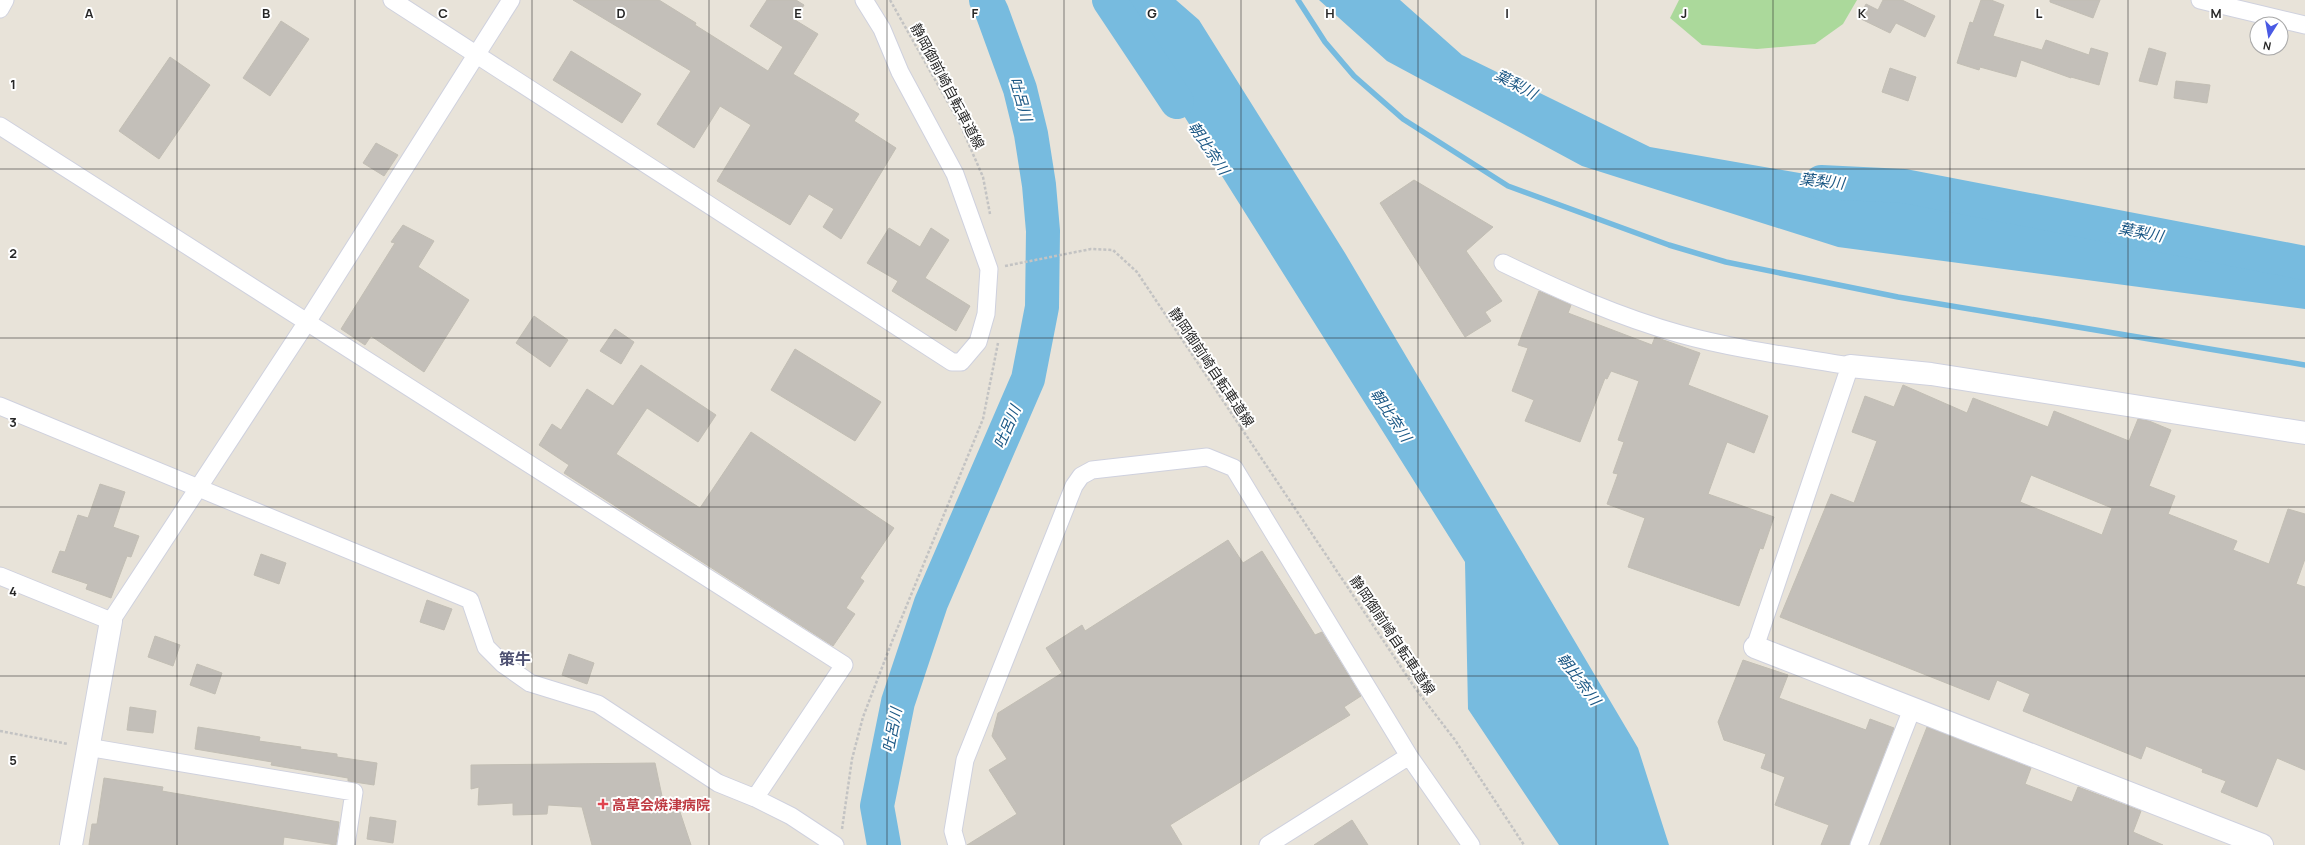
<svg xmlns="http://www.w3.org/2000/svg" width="2305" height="845" viewBox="0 0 2305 845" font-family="Manrope,'Noto Sans JP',sans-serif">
<rect width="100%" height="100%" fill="#e8e3d9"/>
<path fill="#abd99b" d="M1679,0H1857L1843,24L1815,44L1757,49L1702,45L1670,18Z"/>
<path fill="#77bbdf" d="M1111,0H1176L1199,20L1345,253L1638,748L1669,845H1559L1468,709L1465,562Z
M1319,0H1400L1462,55L1650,147L2305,261V309L1838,247L1582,166L1387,61Z"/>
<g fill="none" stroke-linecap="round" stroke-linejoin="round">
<path stroke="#77bbdf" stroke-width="5.5" d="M1298,0L1325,42L1354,76L1403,119L1508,186L1669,245L1726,262L1898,297L2305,365"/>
<path stroke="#77bbdf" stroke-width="34" d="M1109,0L1177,102
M1821,182L1904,186L2305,263
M884,845L877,806L898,702L931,603L1028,379L1042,307L1043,231L1039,185L1031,134L1020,89L992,12L986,0"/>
</g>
<path fill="#c3bfb9" stroke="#c2beb4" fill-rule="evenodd" d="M573,0H659L696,23L695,25L768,71L783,47L750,26L767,0H796L804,5L795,20L818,34L793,74L859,114L854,121L896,148L841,239L823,227L834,209L809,194L790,225L717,181L751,125L720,106L694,148L657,124L691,71Z
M1883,0H1902L1935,16L1925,37L1896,23L1890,33L1859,18L1866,4L1878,10Z
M1981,0H1991L2004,5L1993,36L2042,50L2046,40L2089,55L2091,48L2108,53L2099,85L2071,77V78L2021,60L2016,77L1980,67L1979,70L1957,63L1970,22L1973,23Z
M2050,0H2100L2093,18L2050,2Z
M281,21L309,39L270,96L243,78Z
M2149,48L2166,53L2157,85L2139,81Z
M571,51L641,94L622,123L553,80Z
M170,57L210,85L159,159L119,131Z
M1890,68L1916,77L1908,101L1882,92Z
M2176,81L2210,85L2207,103L2174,98Z
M376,143L398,155L384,176L363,163Z
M1414,180L1493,227L1466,251L1502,301L1485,312L1491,321L1465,337L1380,203Z
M403,225L434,241L418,267L469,300L424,372L371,336L365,345L341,329L395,243L391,242Z
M889,228L920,247L931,228L949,240L925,278L970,306L956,331L892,291L898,281L867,263Z
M1539,291L1571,305L1568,313L1652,345L1655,337L1700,353L1688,385L1768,416L1754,453L1727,442L1708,494L1774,517L1763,549L1760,548L1739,606L1628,567L1645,518L1607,504L1618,474L1613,473L1624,442L1618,440L1639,381L1611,371L1607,379L1605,378L1580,442L1525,421L1534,400L1512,391L1528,348L1518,345Z
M534,316L568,340L550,367L516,343Z
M615,329L634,342L621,364L600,351Z
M795,349L881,402L855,441L771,390Z
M641,365L716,415L698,442L647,408L616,454L700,508L751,432L894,528L860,578L864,581L846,608L855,614L833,646L564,473L569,465L539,445L552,424L561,430L587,389L613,406Z
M1903,385L1967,413L1973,398L2048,427L2054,411L2129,441L2138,419L2149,421L2171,430L2149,486L2175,496L2168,514L2237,541L2233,550L2269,564L2288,509L2305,514V559L2296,584L2305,587V770L2277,758L2257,807L2221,792L2226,781L2202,772L2203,769L2146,746L2141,759L2023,711L2030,694L1997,680L1989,700L1780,617L1831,494L1854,503L1877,441L1852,432L1865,396L1894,407ZM2031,475L2112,508L2102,535L2020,502Z
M100,484L125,492L113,527L139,536L131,557L127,556L111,598L86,589L88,584L52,572L60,551L65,552L78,515L88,518Z
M1228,540L1243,563L1262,551L1315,635L1322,632L1361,696L1344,707L1350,715L1170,825L1182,845H967L1017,814L989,770L1007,759L992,736L998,713L1062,673L1046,648L1082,625L1085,631Z
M261,554L286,563L279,584L254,575Z
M427,600L452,609L444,630L420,622Z
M155,636L180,645L173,666L148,657Z
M569,654L594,663L587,684L562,675Z
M1743,660L1788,675L1779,698L1866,730L1870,719L1894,728L1849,845H1821L1829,825L1775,805L1785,777L1761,768L1766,754L1724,740L1718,722Z
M197,664L222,673L215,694L190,685Z
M130,707L156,711L153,733L127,730Z
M198,727L260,737L259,741L301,747L300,749L337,754V757L377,763L374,785L348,781V778L271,765L272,762L195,749Z
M1927,727L2031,768L2025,784L2072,802L2078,787L2141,811L2133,832L2163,845H1880Z
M655,763L666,815L679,809L691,845H592L582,807L548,805L547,814L513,815V803L478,805L479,787L471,789V765Z
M104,778L163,787L162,791L339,822L336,845L284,837L283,845H89L92,824H97Z
M370,817L396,821L393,843L367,839Z
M1352,820L1368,845H1314Z"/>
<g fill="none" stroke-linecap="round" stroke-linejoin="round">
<defs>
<path id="street" d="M392,0L952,362H961L978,342L986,314L989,269L955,174L900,72L882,29L864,0
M2200,0L2305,25
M0,9L5,0
M0,126L844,665L755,798
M1503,263C1561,291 1619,317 1680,334C1733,349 1796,357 1850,366L1755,647
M0,406L470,600L486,647L503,664L530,683L598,704L718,783L755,798L791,816L835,845
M0,576L111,621L307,322L511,0
M87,747L354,792L346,845
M957,845L953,831L965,760L1074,486L1081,476L1092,470L1207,457L1234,468L1409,756L1471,845
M1268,845L1409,756
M1859,845L1912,709"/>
<path id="secondary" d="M1850,366L1931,374L2305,433
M1755,647L2262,845
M71,845L111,621"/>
</defs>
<use href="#street" stroke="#cfd1de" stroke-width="19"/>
<use href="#secondary" stroke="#cfd1de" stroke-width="24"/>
<path stroke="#c3c3c3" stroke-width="2.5" stroke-dasharray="3 2" stroke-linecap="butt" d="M890,0L960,124L983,177L990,214
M1005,266L1091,249L1113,250L1137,272L1415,688L1455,740L1524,845
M0,731L68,744
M842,829L852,759L863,717L893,639L983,419L998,343"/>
<use href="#street" stroke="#fff" stroke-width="17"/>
<use href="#secondary" stroke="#fff" stroke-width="22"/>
</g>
<path fill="none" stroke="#272727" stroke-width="1" stroke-opacity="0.55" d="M177,0V845M355,0V845M532,0V845M709,0V845M887,0V845M1064,0V845M1241,0V845M1418,0V845M1596,0V845M1773,0V845M1950,0V845M2128,0V845M0,169H2305M0,338H2305M0,507H2305M0,676H2305"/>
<path fill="#e0444e" stroke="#fff" stroke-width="1.5" d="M601 798h4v4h4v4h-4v4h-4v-4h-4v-4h4z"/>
<g text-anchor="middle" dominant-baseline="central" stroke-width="4" stroke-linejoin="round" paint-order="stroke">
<g font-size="14" fill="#272727" stroke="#fff">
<text transform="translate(948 86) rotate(62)">静岡御前崎自転車道線</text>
<text transform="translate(1212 367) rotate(56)">静岡御前崎自転車道線</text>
<text transform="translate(1393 635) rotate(56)">静岡御前崎自転車道線</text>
</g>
<g font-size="14" font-weight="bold" fill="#be3a42" stroke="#fff" text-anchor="start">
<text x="612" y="804">高草会焼津病院</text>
</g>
<g font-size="15" font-style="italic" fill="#1c5885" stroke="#fff">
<text transform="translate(1516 84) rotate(28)">葉梨川</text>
<text transform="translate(1021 99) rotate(74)">吐呂川</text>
<text transform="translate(1209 148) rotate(56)">朝比奈川</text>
<text transform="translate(1822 181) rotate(6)">葉梨川</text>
<text transform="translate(2141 232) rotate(11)">葉梨川</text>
<text transform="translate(1391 415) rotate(56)">朝比奈川</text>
<text transform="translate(1007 427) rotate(-67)">吐呂川</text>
<text transform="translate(1579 679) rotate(53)">朝比奈川</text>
<text transform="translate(892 730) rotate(-79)">吐呂川</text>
</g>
<g font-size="16" font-weight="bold" fill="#4d5071" stroke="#fff">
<text x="515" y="659">策牛</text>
</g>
</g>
<g font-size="13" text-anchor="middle" font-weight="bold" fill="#272727" stroke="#fff" stroke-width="4" stroke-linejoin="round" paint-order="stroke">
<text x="89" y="18">A</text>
<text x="266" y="18">B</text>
<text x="443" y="18">C</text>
<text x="621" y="18">D</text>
<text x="798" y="18">E</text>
<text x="975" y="18">F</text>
<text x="1152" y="18">G</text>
<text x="1330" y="18">H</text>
<text x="1507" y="18">I</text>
<text x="1684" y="18">J</text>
<text x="1862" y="18">K</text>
<text x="2039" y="18">L</text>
<text x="2216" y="18">M</text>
<text x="13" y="89">1</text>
<text x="13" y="258">2</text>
<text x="13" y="427">3</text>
<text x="13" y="596">4</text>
<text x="13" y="765">5</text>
</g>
<g transform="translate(2269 36) rotate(191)"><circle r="19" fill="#ffffff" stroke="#a9a9a9"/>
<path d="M0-3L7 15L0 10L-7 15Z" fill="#4a5ae4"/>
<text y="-6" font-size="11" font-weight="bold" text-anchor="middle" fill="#272727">N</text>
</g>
</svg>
